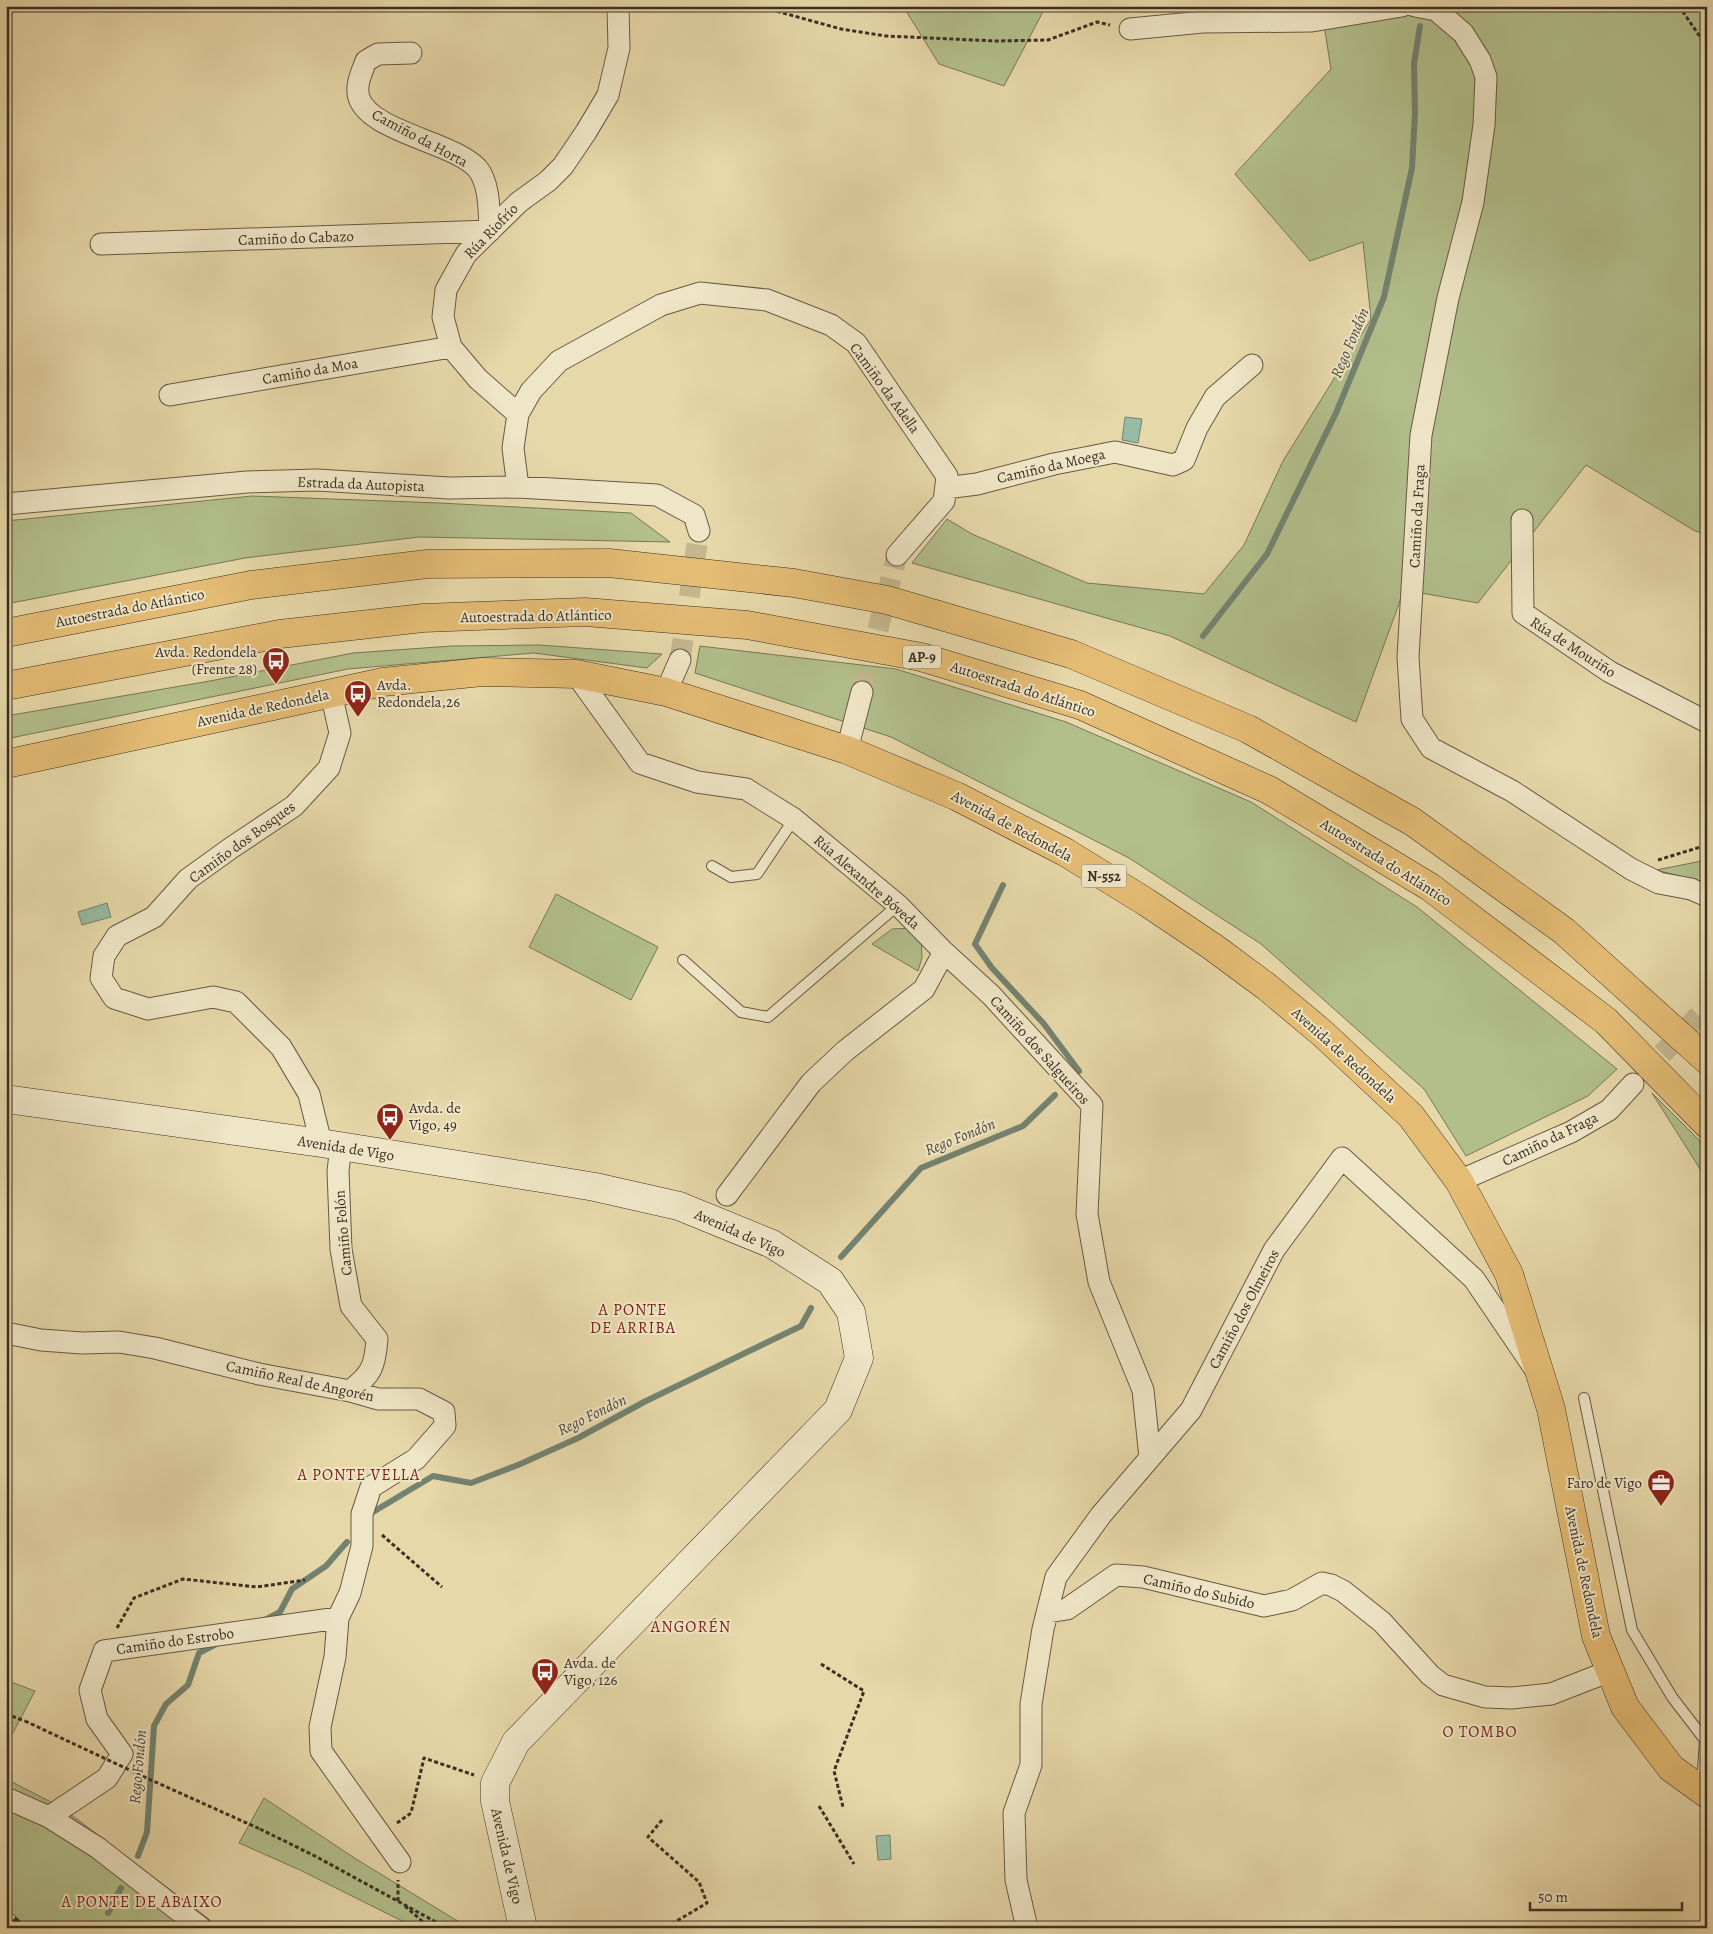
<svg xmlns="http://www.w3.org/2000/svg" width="1713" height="1934" viewBox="0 0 1713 1934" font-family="Alegreya,serif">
<rect width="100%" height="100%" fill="#e7d8a9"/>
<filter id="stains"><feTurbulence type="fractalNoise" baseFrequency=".004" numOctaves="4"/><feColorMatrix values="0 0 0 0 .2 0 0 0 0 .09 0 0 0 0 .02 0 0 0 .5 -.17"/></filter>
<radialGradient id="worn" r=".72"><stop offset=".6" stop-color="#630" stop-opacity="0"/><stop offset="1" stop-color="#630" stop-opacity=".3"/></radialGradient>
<path fill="#b2bf8b" stroke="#777758" d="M903,6H1046L1004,86L939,64Z
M1321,6H1707V534L1695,531L1586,465L1478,603L1404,590L1356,722L1170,636L912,563L947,519L972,534L1087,583L1204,594L1244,545L1283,461L1371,319L1363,242L1310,261L1235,174L1331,69Z
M252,496L440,503L631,513L670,542L419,537L245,558L6,604V521Z
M539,645L662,654L647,668L534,653L348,669L6,739V716L210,681L353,653L452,646Z
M700,646L896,669L1066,722L1251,802L1417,907L1617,1069L1588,1096L1466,1156L1424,1089L1261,944L1129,858L891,737L695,673Z
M1707,860V883L1656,870Z
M556,894L658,947L631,1000L529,947Z
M913,928L921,935L922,958L918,971L872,944L892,929Z
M1652,1093L1707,1148V1180Z
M6,1680L35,1691L6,1746Z
M6,1779L61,1807L210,1920L204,1928H6Z
M264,1798L356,1859L469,1928H416L300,1870L239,1843Z"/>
<path fill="#97bba4" stroke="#738371" d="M1125,417L1142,419L1138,443L1122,440Z
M107,903L111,917L82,925L78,912Z
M890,1835L891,1859L878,1860L876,1836Z"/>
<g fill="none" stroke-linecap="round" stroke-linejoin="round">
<path stroke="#738371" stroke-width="6" d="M1203,636L1267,554L1336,413L1384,297L1412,168L1415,113L1414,64L1420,26
M1003,885L975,944L992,968L1044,1024L1079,1071
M841,1257L921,1168L1023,1126L1055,1095
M373,1512L433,1476L471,1483L518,1465L578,1438L644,1402L801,1326L811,1308
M265,1620L280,1612L292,1589L326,1566L347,1542
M138,1856L147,1832L154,1726L166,1704L188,1685L199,1653L216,1644
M108,1913L121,1888"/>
<path stroke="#c5b68e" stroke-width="21" stroke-dasharray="21 11" stroke-linecap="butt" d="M680,660L699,531
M862,692L897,555
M1640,1077L1707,1007"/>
<defs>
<path id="service" d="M712,866L731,877L757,874L794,819
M683,960L741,1012L768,1017L898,905
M1584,1398L1632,1630L1672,1697L1705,1740L1702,1787"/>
<path id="minor" d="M1415,6L1436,10L1463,33L1480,60L1486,77L1484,125L1473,202L1448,298L1421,435L1408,657L1412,719L1431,748L1512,791L1631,869L1659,883L1691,889L1707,896
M1130,29L1203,22L1312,21L1402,6
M101,244L490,231C489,212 490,183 477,168C453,142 371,132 359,98C355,85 362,72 366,61L378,54L411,53
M170,395L451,347
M518,414L531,391L559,361L661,305L700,293L767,300L831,325L856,343L947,476L944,501L897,555
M518,487L513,448L518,414L478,379L451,347L443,317L446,290L466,254L519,202L548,181L563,166L586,132L608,95L619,48L618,6
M946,488L977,484L1054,464L1115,452L1173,465L1184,460L1197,428L1215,397L1252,365
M6,504L247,482L317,480L449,488L518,487L657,495L694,515L699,531
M1522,520L1523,613L1610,672L1707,722
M576,674L640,763L697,782L746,789L794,819L898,905L944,952L924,989L845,1051L811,1083L727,1195
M666,692L680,660
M847,750L862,692
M944,952L991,995L1092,1105L1087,1214L1099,1282L1143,1390L1150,1458
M321,1143L309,1094L281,1047L236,1002L213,997L148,1009L114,998L101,978L104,956L117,936L154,917L188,879L231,848L294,806L329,768L340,733L331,693
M341,1146L338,1171L341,1249L351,1306L377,1339C375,1366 372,1374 350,1391
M1459,1181L1571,1132L1609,1110L1633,1084
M6,1333L41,1340L82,1343L119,1342L155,1348L259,1374L350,1391L378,1399H419L444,1412L445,1426L416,1459L371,1487L362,1514V1546L350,1593L338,1618L335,1657L320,1727L321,1751L400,1862
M1048,1612L1067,1609L1116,1575L1143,1577L1264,1606L1292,1600L1322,1583L1331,1585L1343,1591L1382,1622L1430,1675L1443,1685L1485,1697L1512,1698L1551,1694L1610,1671
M6,1798L49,1817L98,1848L201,1928
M49,1817L107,1778L122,1754L97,1719L90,1690L104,1651L338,1618
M1027,1928L1016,1880L1014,1813L1031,1765V1704L1043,1629L1056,1577L1101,1515L1191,1410L1274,1250L1342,1158L1474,1279L1533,1366"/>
<path id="secondary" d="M6,1099L321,1143L553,1180L595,1187L679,1206L772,1244L830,1281L851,1312L859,1358L838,1410L516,1742L495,1783V1801L523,1928"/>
<path id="trunk" d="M6,764L383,682L482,672L576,674L666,692L847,750L956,796L1065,852L1146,902L1213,947L1267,987L1322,1033L1411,1116L1459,1181L1509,1274L1551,1409L1596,1636L1625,1707L1671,1768L1707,1794"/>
<path id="motorway" d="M6,633L251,585L427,564L609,563L794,583L887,600L1071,654L1248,729L1413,822L1564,931L1707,1060
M6,686L280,634L423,618L585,612L747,625L921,657L1080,705L1269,790L1430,887L1606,1021L1707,1124"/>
</defs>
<use href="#service" stroke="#675945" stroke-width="12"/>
<use href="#minor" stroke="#675945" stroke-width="23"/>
<use href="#secondary" stroke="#3c2f24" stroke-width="29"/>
<use href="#trunk" stroke="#3c2f24" stroke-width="29"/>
<use href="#motorway" stroke="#3c2f24" stroke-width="29"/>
<path stroke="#3c2f24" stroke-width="3" stroke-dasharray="4 2.5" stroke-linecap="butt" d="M758,6L841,29L886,36L996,41L1048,40L1097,22L1110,25
M1679,6L1707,47
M1658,860L1707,845
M382,1535L442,1587
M117,1628L134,1598L183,1579L257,1587L305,1580
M821,1664L864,1691L834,1771L843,1807
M6,1714L25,1721
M819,1806L854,1864
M662,1820L648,1837L699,1882L707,1903L665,1928
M397,1823L411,1813L424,1758L474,1775
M260,1829L315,1856L447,1928
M398,1901V1880
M405,1906L430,1928"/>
<use href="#service" stroke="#efe6c7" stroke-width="10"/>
<use href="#minor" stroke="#efe6c7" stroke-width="21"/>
<use href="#secondary" stroke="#efe6c7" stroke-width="28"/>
<use href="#trunk" stroke="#e4bc74" stroke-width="28"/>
<use href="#motorway" stroke="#e4bc74" stroke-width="28"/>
<defs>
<path id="rail" d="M6,1911L24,1928"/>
</defs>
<use href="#rail" stroke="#3c2f24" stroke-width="5.5"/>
<use href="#rail" stroke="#efe6c7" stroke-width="4" stroke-dasharray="11" stroke-linecap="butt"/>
<path stroke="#3c2f24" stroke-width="3" stroke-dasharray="4 2.5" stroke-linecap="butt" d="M25,1721L151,1780L260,1829"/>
</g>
<defs>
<symbol id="bus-pin" viewBox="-11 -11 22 30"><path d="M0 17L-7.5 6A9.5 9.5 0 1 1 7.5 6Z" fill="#8f2418" stroke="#efe6c7"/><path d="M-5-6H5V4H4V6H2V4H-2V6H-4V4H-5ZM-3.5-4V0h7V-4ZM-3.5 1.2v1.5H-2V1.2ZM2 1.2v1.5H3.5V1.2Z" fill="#fff"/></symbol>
<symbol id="office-pin" viewBox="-11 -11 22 30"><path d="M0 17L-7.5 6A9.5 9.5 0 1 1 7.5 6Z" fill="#8f2418" stroke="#efe6c7"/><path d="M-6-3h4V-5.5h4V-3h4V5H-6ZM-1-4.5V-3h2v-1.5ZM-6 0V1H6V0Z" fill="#fff"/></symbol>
</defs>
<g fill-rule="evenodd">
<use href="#bus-pin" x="260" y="645" width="32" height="43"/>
<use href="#bus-pin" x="342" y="678" width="32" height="43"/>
<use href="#bus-pin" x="374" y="1101" width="32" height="43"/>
<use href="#office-pin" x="1645" y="1467" width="32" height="43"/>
<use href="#bus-pin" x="529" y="1656" width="32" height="43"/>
</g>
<g text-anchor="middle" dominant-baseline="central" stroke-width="4" stroke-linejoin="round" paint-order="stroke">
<g fill="#efe6c7" stroke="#726655" stroke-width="1">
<rect x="903" y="645.5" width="38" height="23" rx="4"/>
<rect x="1081.5" y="864.5" width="45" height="23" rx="4"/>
</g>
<g font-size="14" font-weight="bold" fill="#3c2f24">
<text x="922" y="657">AP-9</text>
<text x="1104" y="876">N-552</text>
</g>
<g font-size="15" fill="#3c2f24" stroke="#efe6c7">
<text transform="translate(420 138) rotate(28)">Camiño da Horta</text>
<text transform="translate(491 231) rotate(-46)">Rúa Riofrío</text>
<text transform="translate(296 238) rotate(-2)">Camiño do Cabazo</text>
<text transform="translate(310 371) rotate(-10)">Camiño da Moa</text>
<text transform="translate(885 388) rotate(54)">Camiño da Adella</text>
<text transform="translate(1051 466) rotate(-13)">Camiño da Moega</text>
<text transform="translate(361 484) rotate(2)">Estrada da Autopista</text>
<text transform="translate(1417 516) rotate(-87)">Camiño da Fraga</text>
<text transform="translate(130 608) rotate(-11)">Autoestrada do Atlántico</text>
<text transform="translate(536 616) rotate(-1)">Autoestrada do Atlántico</text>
<text transform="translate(1573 647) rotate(33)">Rúa de Mouriño</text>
<text transform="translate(1023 689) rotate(18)">Autoestrada do Atlántico</text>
<text transform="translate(263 708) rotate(-12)">Avenida de Redondela</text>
<text transform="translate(1012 826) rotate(28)">Avenida de Redondela</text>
<text transform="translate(242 842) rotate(-36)">Camiño dos Bosques</text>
<text transform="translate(1386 862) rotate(32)">Autoestrada do Atlántico</text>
<text transform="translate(867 882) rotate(41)">Rúa Alexandre Bóveda</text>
<text transform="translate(1040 1050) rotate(48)">Camiño dos Salgueiros</text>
<text transform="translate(1344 1055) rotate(42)">Avenida de Redondela</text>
<text transform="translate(1550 1139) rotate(-26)">Camiño da Fraga</text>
<text transform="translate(346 1148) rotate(9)">Avenida de Vigo</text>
<text transform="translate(343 1233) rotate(-95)">Camiño Folón</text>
<text transform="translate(740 1233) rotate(24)">Avenida de Vigo</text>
<text transform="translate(1244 1309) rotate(-62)">Camiño dos Olmeiros</text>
<text transform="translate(300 1381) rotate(12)">Camiño Real de Angorén</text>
<text transform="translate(1584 1572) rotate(78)">Avenida de Redondela</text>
<text transform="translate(1199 1591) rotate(13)">Camiño do Subido</text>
<text transform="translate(175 1641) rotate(-8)">Camiño do Estrobo</text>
<text transform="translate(507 1856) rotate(77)">Avenida de Vigo</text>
</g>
<g font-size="15" fill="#3c2f24" stroke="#efe6c7" text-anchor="start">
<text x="257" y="652" text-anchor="end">Avda. Redondela<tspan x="257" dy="17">(Frente 28)</tspan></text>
<text x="377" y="685">Avda.<tspan x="377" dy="17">Redondela,26</tspan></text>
<text x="409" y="1108">Avda. de<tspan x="409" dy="17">Vigo, 49</tspan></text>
<text x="1642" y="1483" text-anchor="end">Faro de Vigo</text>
<text x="564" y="1663">Avda. de<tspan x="564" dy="17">Vigo, 126</tspan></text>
</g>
<g font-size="16" font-style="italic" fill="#4e4b3e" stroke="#efe6c7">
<text transform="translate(1350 343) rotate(-67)">Rego Fondón</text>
<text transform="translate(960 1137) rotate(-22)">Rego Fondón</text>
<text transform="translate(592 1415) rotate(-26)">Rego Fondón</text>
<text transform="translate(138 1767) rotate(-85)">Rego Fondón</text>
</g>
<g font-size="16" letter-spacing="1" fill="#7a1f14" stroke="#efe6c7">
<text x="633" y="1310">A PONTE<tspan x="633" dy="18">DE ARRIBA</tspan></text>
<text x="359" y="1475">A PONTE VELLA</text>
<text x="691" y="1627">ANGORÉN</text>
<text x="1480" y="1732">O TOMBO</text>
<text x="142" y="1902">A PONTE DE ABAIXO</text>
</g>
</g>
<rect width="1713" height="1934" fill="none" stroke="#e7d8a9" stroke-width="25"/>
<rect x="8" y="8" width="1698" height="1919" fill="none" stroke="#3c2f24" stroke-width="2.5"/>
<rect x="12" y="12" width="1688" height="1909" fill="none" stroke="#3c2f24"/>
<path d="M1530 1902v8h152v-8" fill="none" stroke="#3c2f24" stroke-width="2.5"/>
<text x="1538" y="1902" font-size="15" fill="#3c2f24" stroke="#efe6c7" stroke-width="4" paint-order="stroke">50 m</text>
<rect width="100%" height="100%" filter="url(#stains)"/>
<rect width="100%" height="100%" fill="url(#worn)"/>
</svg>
